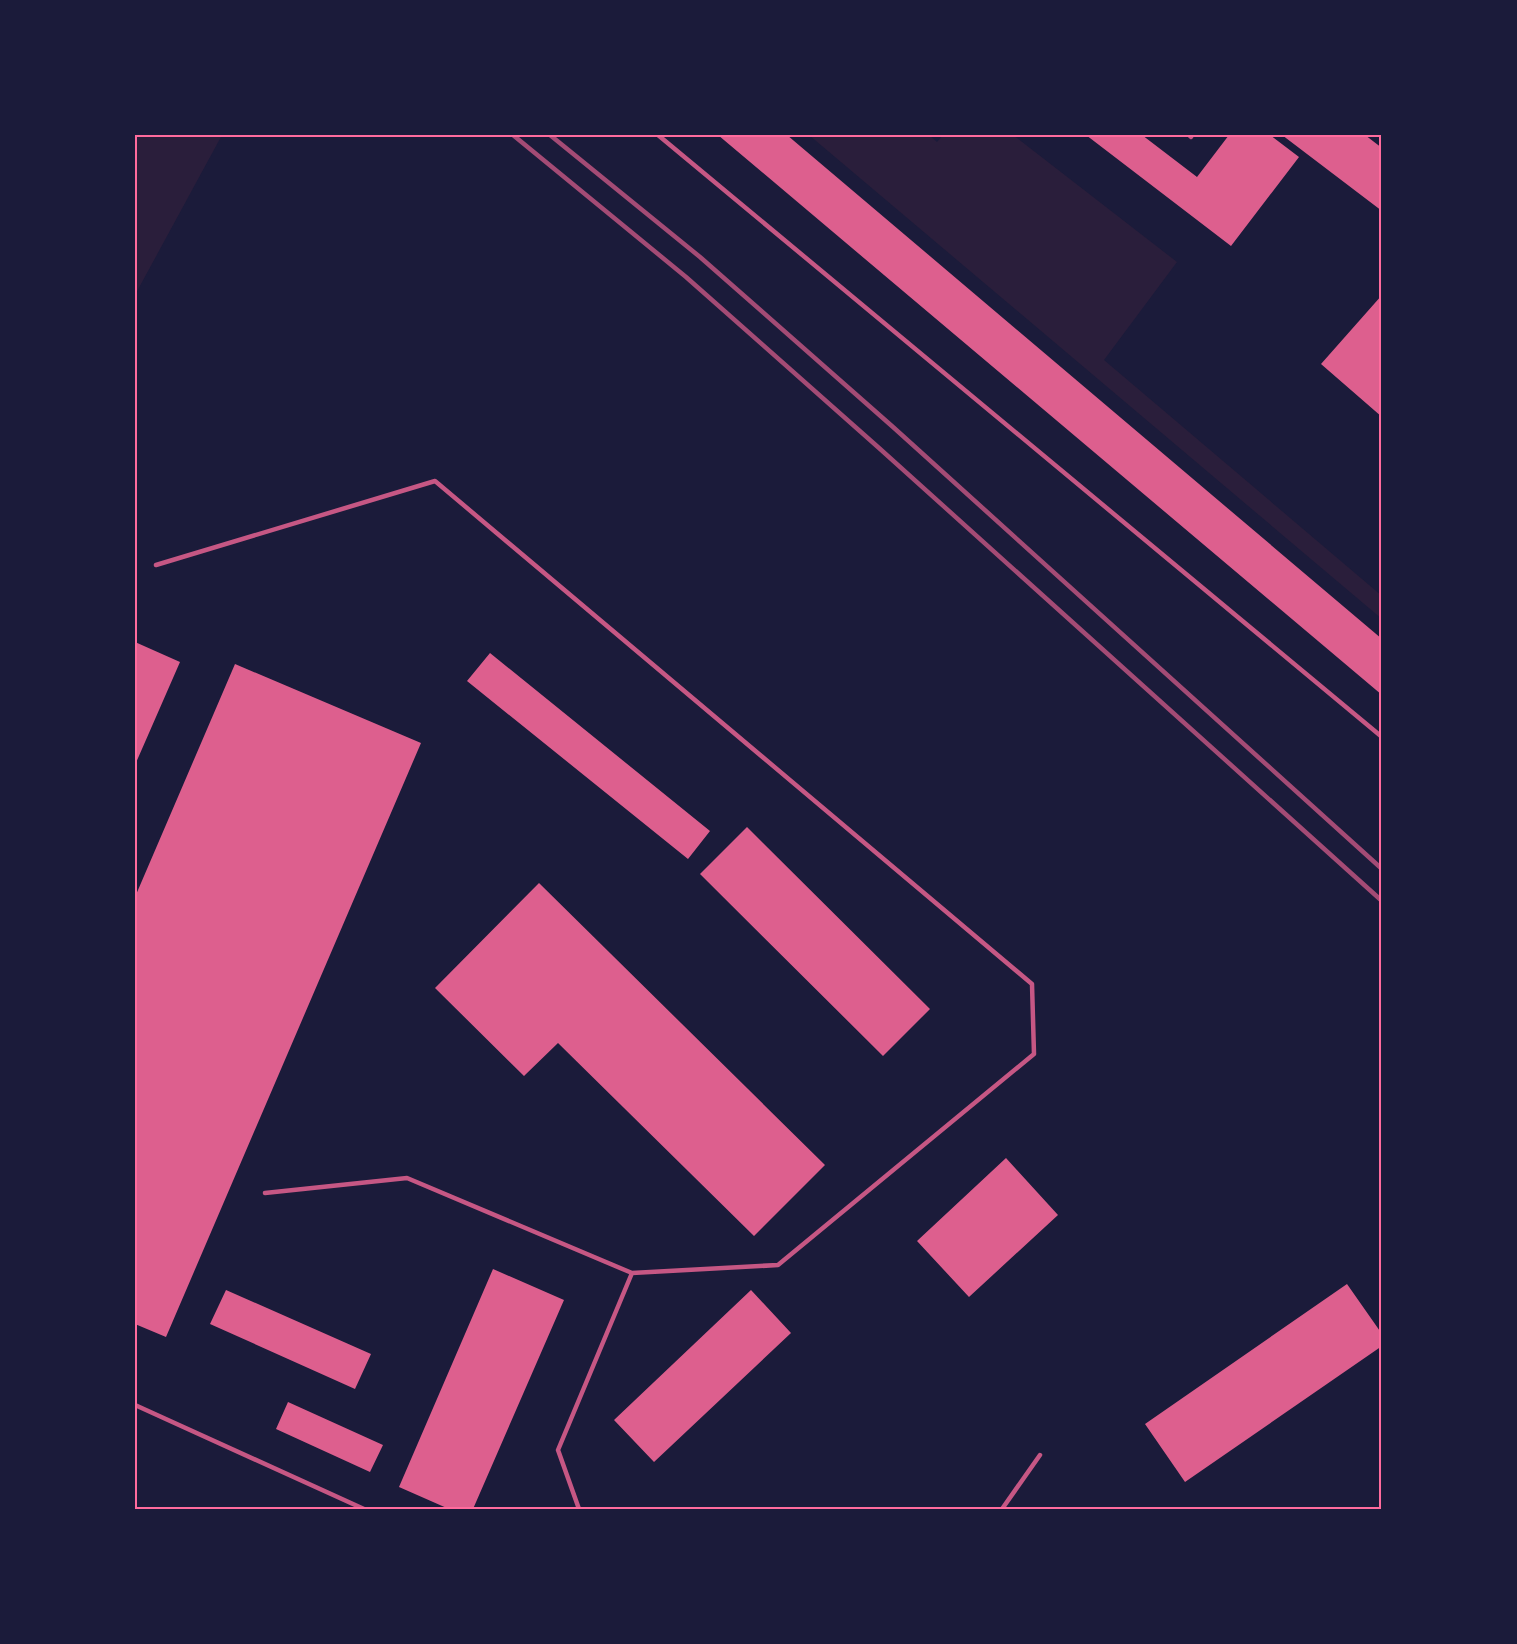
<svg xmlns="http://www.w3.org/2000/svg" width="1517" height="1644" viewBox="0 0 1517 1644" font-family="'PT Sans Narrow',sans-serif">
<rect width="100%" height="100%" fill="#1b1b3a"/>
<path fill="#2a1e3b" d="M135,135H222L135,295Z
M809,135H929L937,142L943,135H1013L1177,262L1104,360L1382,596V619Z"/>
<path fill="#dd5f8e" d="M718,135H787L1382,639V695Z
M1086,135H1142L1197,177L1229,135H1270L1299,157L1231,246Z
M1282,135H1365L1382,148V211Z
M1382,295V417L1321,364Z
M135,642L180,662L135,765Z
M490,653L710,831L688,859L467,681Z
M235,664L421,743L166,1337L135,1324V897Z
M747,827L930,1009L883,1056L700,874Z
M539,883L825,1165L754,1236L558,1043L524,1076L435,988Z
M1006,1158L1058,1215L969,1297L917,1241Z
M493,1269L564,1300L473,1509H449L399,1487Z
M1347,1284L1382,1334V1346L1185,1482L1145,1424Z
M226,1290L371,1354L355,1389L210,1324Z
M751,1290L791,1333L654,1462L614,1420Z
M288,1402L383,1445L370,1472L276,1429Z"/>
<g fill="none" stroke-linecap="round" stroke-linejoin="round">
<path stroke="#c65784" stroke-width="4.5" d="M658,135L1382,737
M1189,135L1191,137
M156,565L435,481L1032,984L1034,1054L778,1265L632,1273
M265,1193L407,1178L632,1273L558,1450L579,1509
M135,1405L364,1509
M1002,1509L1040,1455"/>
<path stroke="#a44b75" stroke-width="4.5" d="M513,135L686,277L879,448L1382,901
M550,135L700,257L893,427L1382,869"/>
</g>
<rect width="1517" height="1644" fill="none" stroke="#1b1b3a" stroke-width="273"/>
<rect x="136" y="136" width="1244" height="1372" fill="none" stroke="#ff6b9d" stroke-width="2"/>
</svg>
